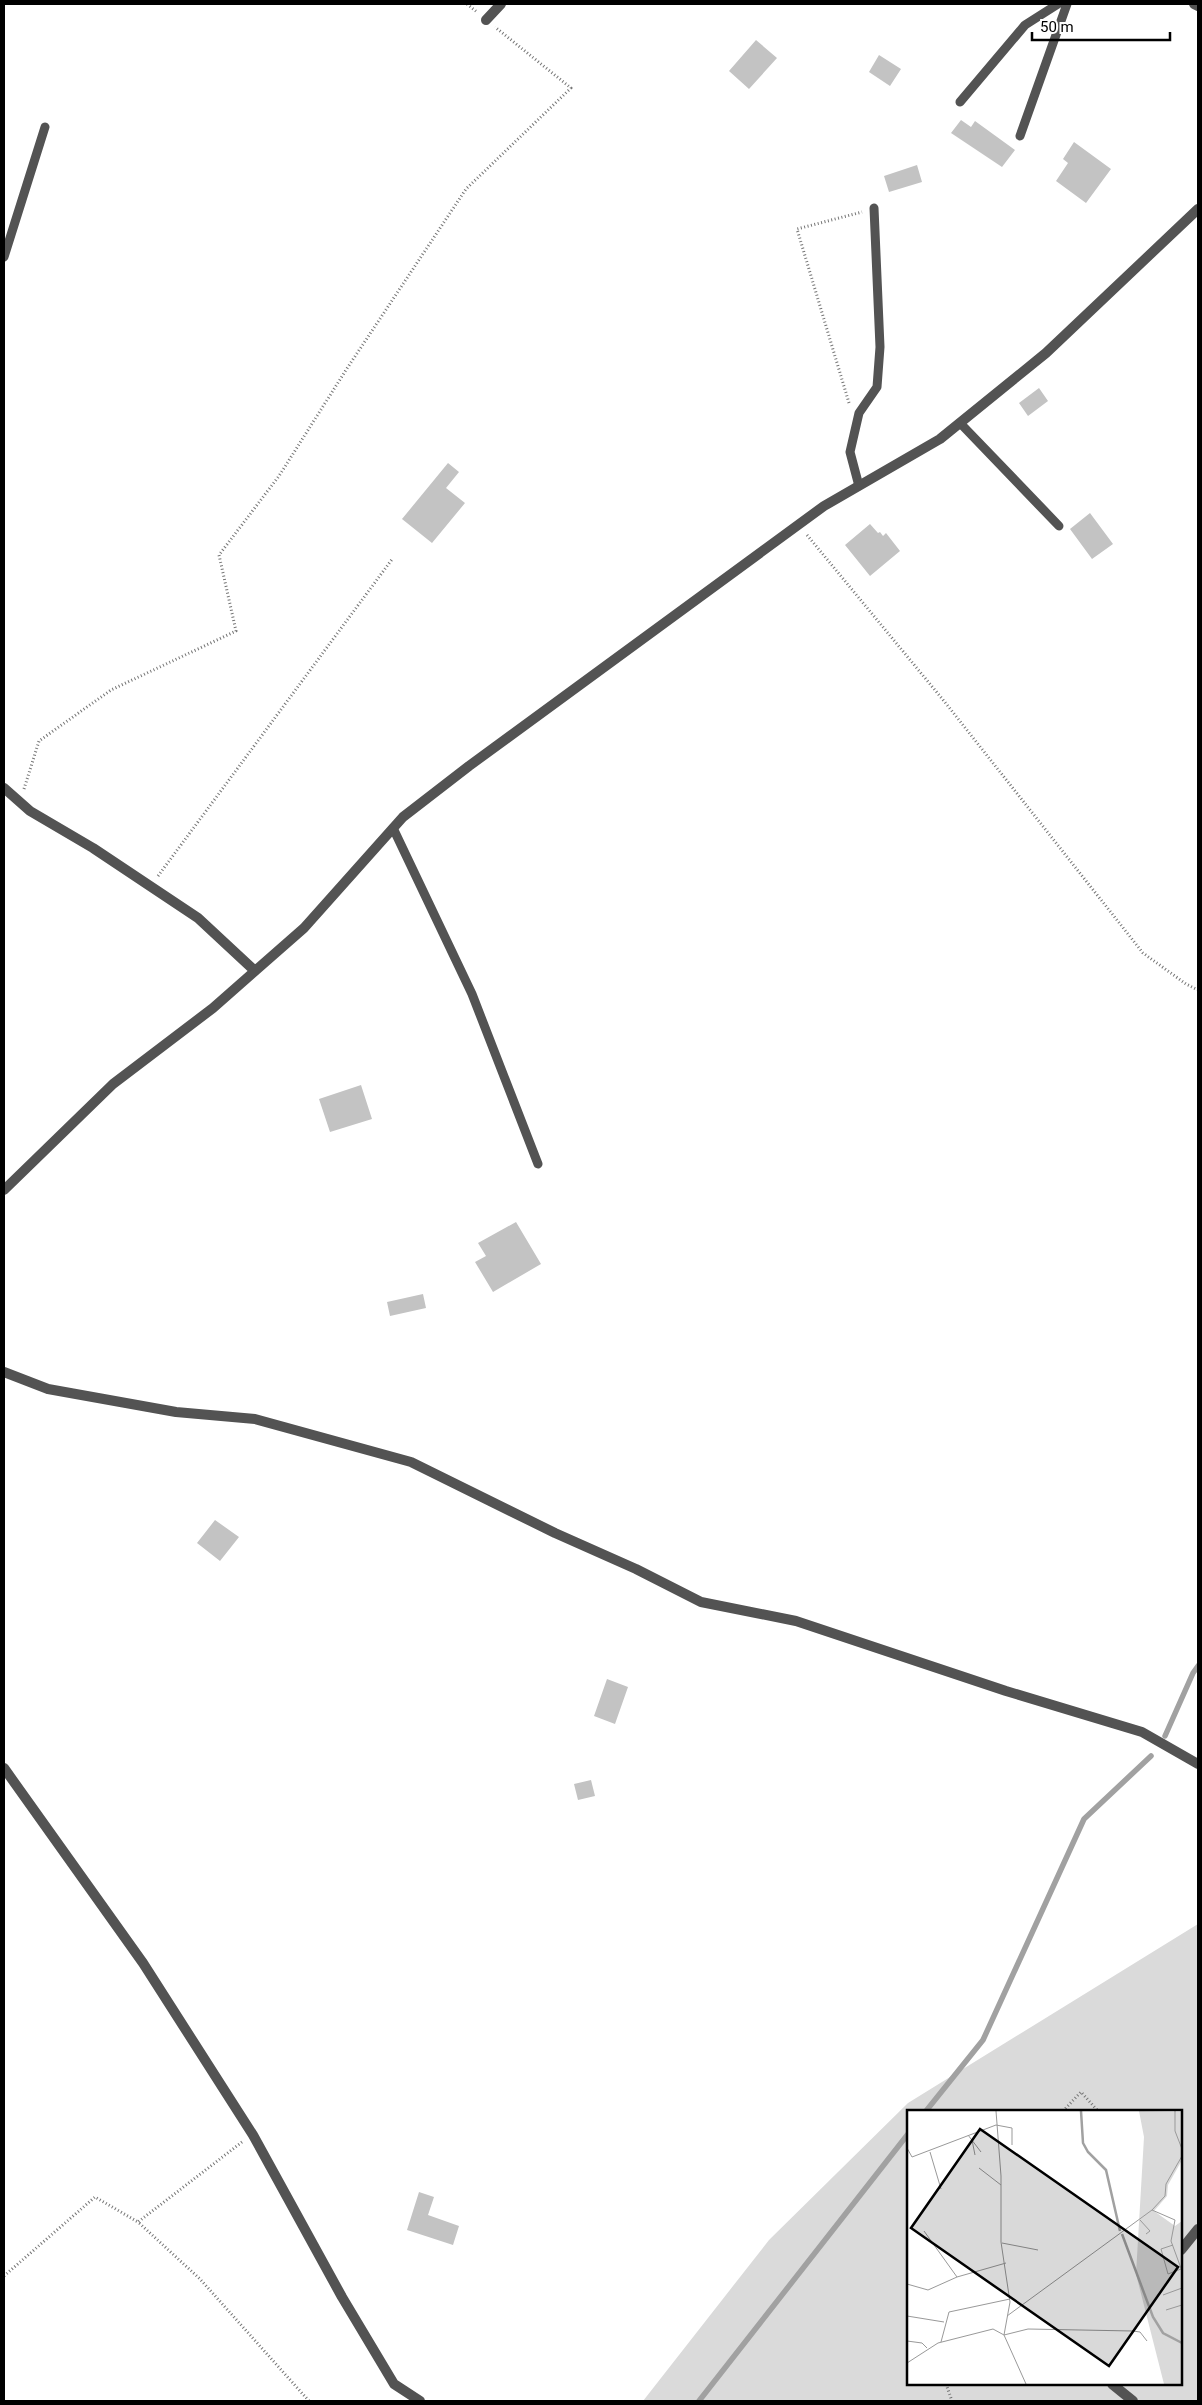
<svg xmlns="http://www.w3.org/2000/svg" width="1202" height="2405" viewBox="0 0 1202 2405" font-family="Roboto,sans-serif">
<rect width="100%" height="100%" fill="#fff"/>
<path fill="#dadada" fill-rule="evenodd" d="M1198,1924V2401H643L769,2240L908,2103ZM908,2111H1181V2384H908Z"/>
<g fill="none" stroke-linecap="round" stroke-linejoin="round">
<path stroke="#a1a1a1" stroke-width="5.5" d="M1165,1736L1193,1673L1198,1666
M926,2111L983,2040L1084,1819L1151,1756
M699,2401L908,2134"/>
</g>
<path fill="#c3c3c3" d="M756,40L777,58L749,89L729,71Z
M879,55L901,69L890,86L869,72Z
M961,120L971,127L975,121L1015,150L1002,167L951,133Z
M1074,142L1111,169L1086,203L1056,181L1068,163L1063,159Z
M917,165L922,182L889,192L884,176Z
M1039,388L1048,401L1028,416L1019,403Z
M448,463L459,472L446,488L465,503L432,543L402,519Z
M1090,513L1113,544L1092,559L1070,529Z
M870,524L878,533L880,532L883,536L886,533L900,551L870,576L845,545Z
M361,1085L372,1119L330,1132L319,1099Z
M516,1222L541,1264L493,1292L475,1262L486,1256L478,1243Z
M423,1294L426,1308L390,1316L387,1302Z
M215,1520L239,1537L220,1561L197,1543Z
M607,1679L628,1687L615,1724L594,1716Z
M591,1780L595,1796L578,1800L574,1784Z
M419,2192L434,2197L428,2215L459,2226L453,2245L407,2230Z"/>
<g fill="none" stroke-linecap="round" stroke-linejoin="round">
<path stroke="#757575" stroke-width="3" stroke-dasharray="1 2.5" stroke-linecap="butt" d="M467,4L477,12
M849,403L797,229L862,212
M807,535L944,701L1143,953L1186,984L1198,990
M24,789L39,741L111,690L236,631L219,555L279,476L346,370L466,189L571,88L495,27
M158,876L393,558
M1063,2111L1081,2092L1098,2111
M242,2142L138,2222L200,2279L309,2401
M4,2276L95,2197L138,2222
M946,2384L952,2401"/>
<path stroke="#535353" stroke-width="9" d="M960,102L1025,25L1058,4
M1020,136L1067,4
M4,257L45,127
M960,423L1059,526
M859,486L850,452L859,413L877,387L880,347L874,208
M393,828L472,994L538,1164"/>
<path stroke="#535353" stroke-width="10" d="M1194,4L1198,6
M486,20L501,4
M4,788L30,811L93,848L198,918L255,971
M4,1190L113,1084L213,1008L304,928L403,817L469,766L824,506L940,439L1046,353L1198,209
M4,1372L48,1389L176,1412L255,1419L411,1462L555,1533L636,1569L701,1602L796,1621L1006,1691L1142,1732L1198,1764
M4,1768L143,1963L253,2135L342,2297L394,2384L420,2401
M1181,2250L1198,2229
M1112,2384L1133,2401"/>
</g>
<g transform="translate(907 2110)">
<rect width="275" height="275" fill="#fff"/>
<path d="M232,1L275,2V50L261,75L260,86L247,101L268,116L275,111V274H257L229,164L237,27Z" fill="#dadada"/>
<path fill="none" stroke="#a1a1a1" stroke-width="2.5" d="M174,1L176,33L181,42L199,60L213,121M215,124L246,207L256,223L275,233"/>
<path fill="none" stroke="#999" stroke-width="1" d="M89,1L94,66V132L103,192L97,225L119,274M268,1V21L275,39M61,25L74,42M65,30L68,45M0,38L5,47L89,15L105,18V35M23,42L34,79M72,58L94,75M245,100L268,110L264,131L275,161M233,110L243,121L239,124M17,121L50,167M95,133L131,140M266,135L254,139L261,164L274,159M0,174L21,180L50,167L99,153M256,185L275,178M259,200L275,195M0,206L37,212M100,206L245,100L258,86L259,74L275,46M0,231L15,233L20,238M34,232L42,202L103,189M0,253L31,233L86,219L97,225L121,219L226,221L233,222L240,231"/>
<path fill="#000" fill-opacity="0.15" stroke="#000" stroke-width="2.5" d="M73,19L271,157L202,256L4,118Z"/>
<rect width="275" height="275" fill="none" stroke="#000" stroke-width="2.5"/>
</g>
<rect width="1202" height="2405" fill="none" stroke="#000000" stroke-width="10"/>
<path d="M1032 32v8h138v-8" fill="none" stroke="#000000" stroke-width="2.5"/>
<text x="1040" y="32" font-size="15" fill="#000000" stroke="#ffffff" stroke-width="4" paint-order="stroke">50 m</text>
</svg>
